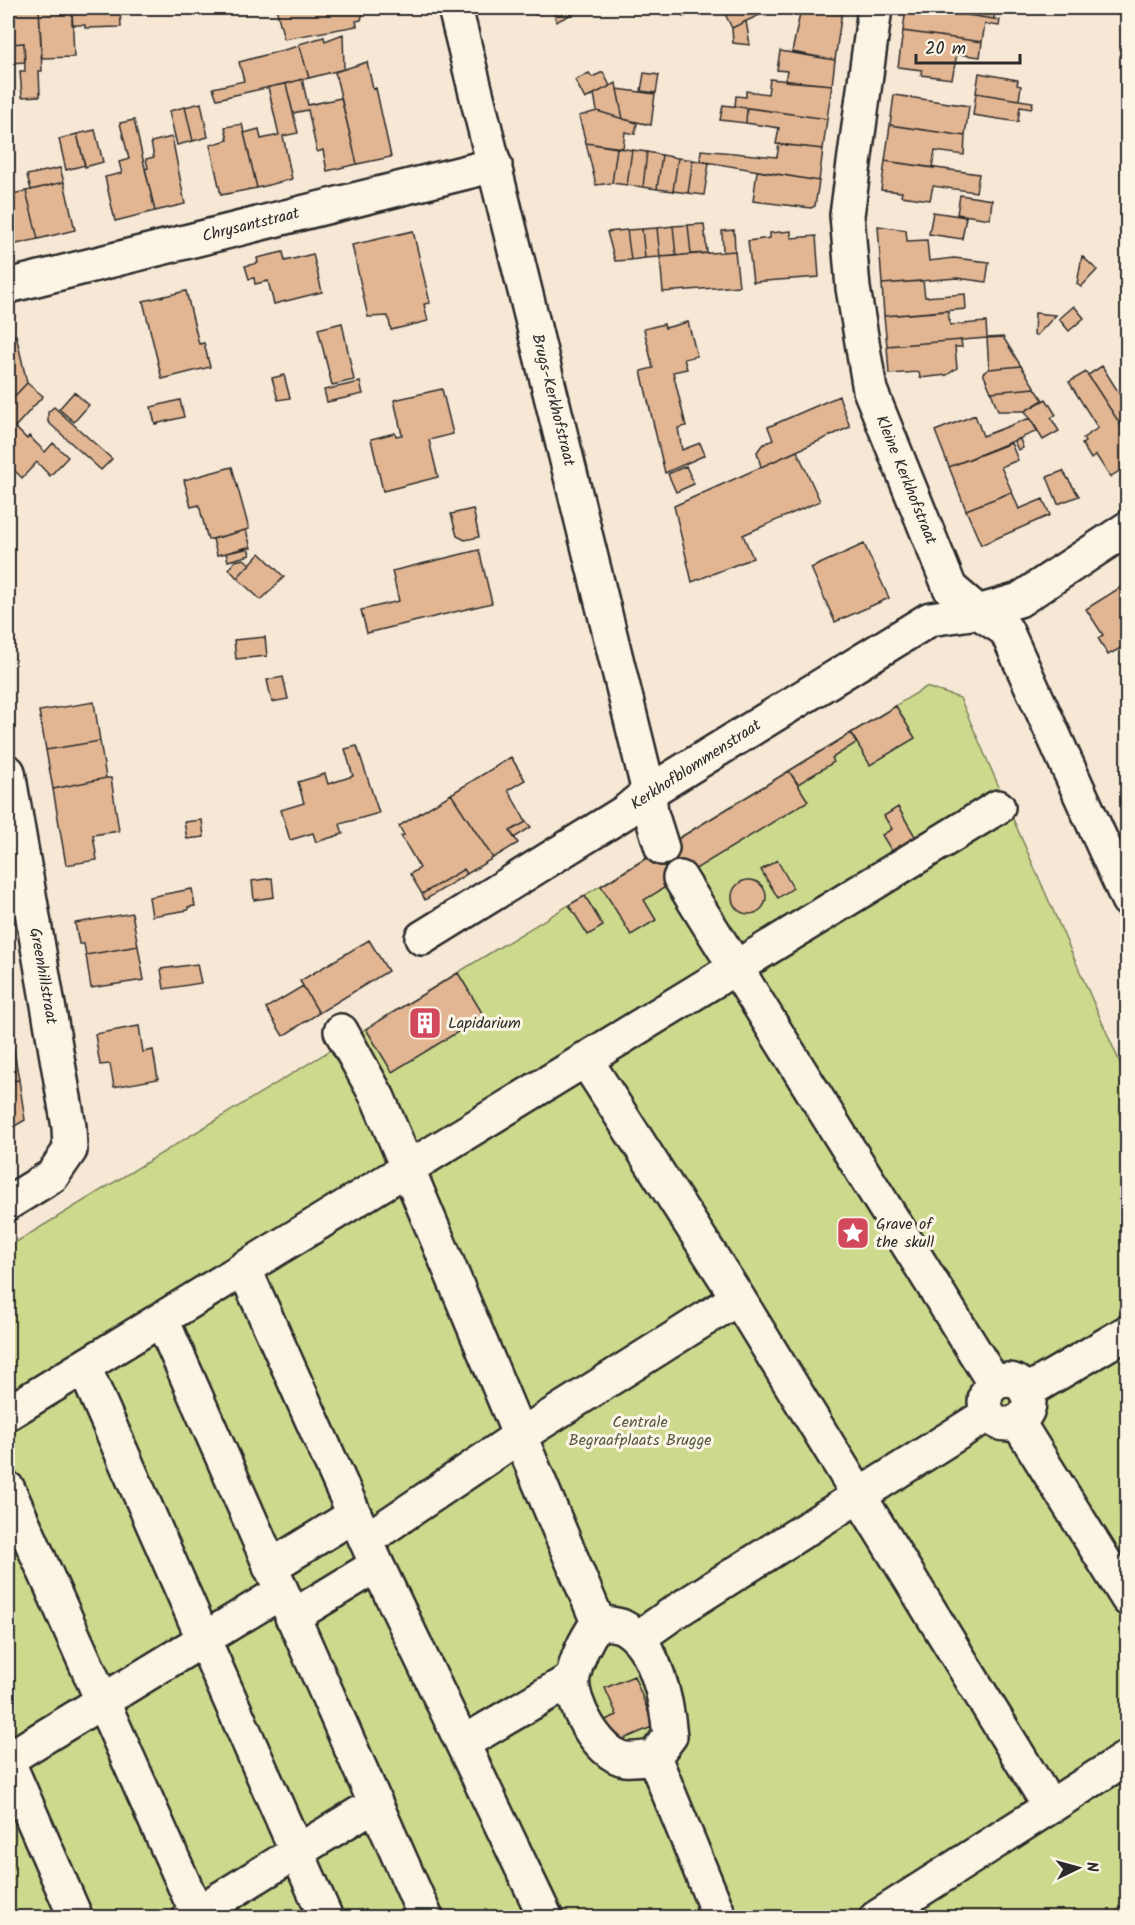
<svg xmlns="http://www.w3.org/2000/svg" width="1135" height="1925" viewBox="0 0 1135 1925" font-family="Kalam,sans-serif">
<rect width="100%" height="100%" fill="#f7e8d5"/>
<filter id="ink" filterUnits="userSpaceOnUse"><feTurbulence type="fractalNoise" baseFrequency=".0167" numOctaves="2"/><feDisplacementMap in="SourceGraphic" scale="12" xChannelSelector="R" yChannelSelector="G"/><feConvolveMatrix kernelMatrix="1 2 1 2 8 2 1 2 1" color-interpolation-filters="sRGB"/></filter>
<g filter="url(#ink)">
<path fill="#cdda8d" stroke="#7c825c" stroke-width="1.5" d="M926,687L960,698L1127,1079V1904L1106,1918H8V1247Z"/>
<path fill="#e2b693" stroke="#2b2b2b" stroke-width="1.5" d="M8,8H39L42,71H39L40,96L22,97L20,71H25L24,43L9,44L8,55Z
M39,8H72L74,57L42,58Z
M72,8H120L121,27L85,28V25H72Z
M276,8H362L363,12L361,20L356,21L357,26L284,39Z
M532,8H552L535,15Z
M553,8H581L582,9L556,22Z
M679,8H702L683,17Z
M739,8H774L732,28L725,14Z
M798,8H840L842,11L835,60L792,52L801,9Z
M906,8H921L1000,20L999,26L985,24L982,42L903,31Z
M921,8H995L994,19Z
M746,21L750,45L733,43L732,28Z
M903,31L982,42L980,57L957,54L952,79L921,75L922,70L898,67Z
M343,34L344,69L309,78L299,44L324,37L325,41Z
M24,43L25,62L10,63L9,44Z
M299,46L309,78L217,99L213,88L244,81L239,62Z
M780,51L835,60L832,85L785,81L787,71L777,70Z
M367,62L373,89L376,88L391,157L357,164L335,72Z
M603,72L610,86L585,99L575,80L589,73L592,77Z
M644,73L659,75L656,93L641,91Z
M979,73L1018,80L1017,85L1021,86L1019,100L976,93Z
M302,79L308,105L341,98L357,164L327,171L323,150L317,152L308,110L293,113L286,84Z
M770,79L832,85L827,119L735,106L736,96L746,97V91L768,94Z
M616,83L617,89L623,119L597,111L594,94Z
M286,84L298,133L283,136L292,179L257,188L244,133L259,129L261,139L279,135L268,87Z
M617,89L655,94L651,125L623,119Z
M976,93L1019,100L1033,102L1031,109L1020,107L1018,122L973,115Z
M894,95L969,106L965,136L890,125Z
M201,103L208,137L193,141L185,107Z
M723,105L747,108L746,123L720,120Z
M185,107L193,141L177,145L169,111Z
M747,108L827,119L823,149L776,144L779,128L746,123Z
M597,111L637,123L635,134L625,132L623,148L586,143L579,116Z
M134,120L155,211L115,221L105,177L122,173L119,162L129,159L120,123Z
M242,124L257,188L221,195L210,145L228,140L225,127Z
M890,125L965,136L964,155L935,151L932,168L885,161Z
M95,130L103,162L85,167L77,134Z
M77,134L85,165L66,170L59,139Z
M172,137L185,204L155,211L145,169L148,168L146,159L154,157L151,142Z
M586,143L617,148L612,183L596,185Z
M779,144L823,149L819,181L700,161L701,150L777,157Z
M617,148L632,150L627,185L612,183Z
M632,150L647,152L643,187L627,185Z
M647,152L662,155L657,189L643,187Z
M662,155L678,158L673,191L657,189Z
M678,158L693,160L688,193L673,191Z
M693,160L709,163L704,195L688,193Z
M885,161L979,174L976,192L933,186L930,200L901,196L902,192L881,190Z
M60,168L64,182L31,190L27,175Z
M757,171L819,181L815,206L811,208L753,201Z
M64,182L75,230L38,239L26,191Z
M26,191L38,239L8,246V195Z
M960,195L992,200L990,219L957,214Z
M933,212L966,217L962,239L929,234Z
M704,224L707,253L691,254L688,225Z
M688,225L691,254L676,256L673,226Z
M673,226L676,256L660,257L657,228Z
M878,226L906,230L907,241L927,240L929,261L954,258L989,262L986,282L957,278L882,284Z
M657,228L660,257L645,258L642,229Z
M642,229L645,258L631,260L627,230Z
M627,230L631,260L615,261L607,232Z
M734,230L735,251L723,252L722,231Z
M413,231L430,303L424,304L428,321L391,330L388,316L368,317L352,245Z
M791,231V238L816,236L819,277L753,282L748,241L770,238V233Z
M735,251L739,286L663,292L660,257Z
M283,252L285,261L313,254L322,292L274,304L268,281L255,284L254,278L249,279L245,266L258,263L257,258Z
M1082,256L1097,270L1081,287L1077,284Z
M923,281L925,297L965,294L966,309L884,316L882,284Z
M186,291L199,344L204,343L210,367L162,379L143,301Z
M1074,306L1084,318L1069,331L1059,319Z
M948,311L950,325L986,322L987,338L887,346L884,316Z
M1035,313L1056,315L1037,335H1034Z
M688,322L697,356L684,359L687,369L673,372L686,426L678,428L682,450L700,443L705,455L665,473L641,371L653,368L644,329L664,324L665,328Z
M342,323L354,380L332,385L318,329Z
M16,335L27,383L8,403V337Z
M1003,337L1021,366L989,369L987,338Z
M961,340L962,347H955L957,368L947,375L920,378L919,372L889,374L887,346Z
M1021,366L1035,388L991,392L983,373L989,369Z
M1102,366L1122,398L1128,397V436L1088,375Z
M1086,372L1128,436V465L1110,477L1096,455L1091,459L1082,444L1085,442L1083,438L1098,428L1069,382Z
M284,375L290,398L278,400L272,378Z
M360,382L363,394L327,402L324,390Z
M27,383L43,396L15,427L27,439L29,436L45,452L53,443L68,457L50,476L37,462L22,478L8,464V403Z
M1035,388L1043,400L1025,411H998L991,392Z
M442,389L453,434L429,440L438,477L383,491L371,439L395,433L396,436L402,435L394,400Z
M74,392L89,405L74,422L59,409Z
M839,396L850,427L761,467L757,452L762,445L773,440L768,427Z
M1046,399L1056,415L1051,418L1059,431L1043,440L1025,411Z
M180,400L184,417L155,424L151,407Z
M54,407L112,459L101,470L48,422V412Z
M975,415L983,436L1030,418L1038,431L949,467L935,431Z
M1020,439L1023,448L1018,450L1014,441Z
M1011,443L1018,460L1001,467L1012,492L966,510L949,467Z
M797,451L820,501L743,535L753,558L692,582L674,506Z
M686,466L694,484L676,492L668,474Z
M232,467L249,529L208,540L199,505L191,507L184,480Z
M1063,471L1079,496L1058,504L1047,477Z
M1012,492L1019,509L1043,499L1050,515L981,545L966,510Z
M473,509L479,537L465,540L457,536L451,514Z
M246,530L251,548L217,555L213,539Z
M864,544L889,598L835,622L811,568Z
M248,547L250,555L228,561L226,553Z
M479,550L492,603L367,633L361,610L399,601L392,571Z
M260,553L284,577L261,600L237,578Z
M244,559L250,564L237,578L229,569L235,561Z
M1128,582V597L1121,587Z
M1121,587L1128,597V644L1108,655L1098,638L1103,635L1086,609Z
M265,637L267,656L236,659L234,640Z
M1128,676V690L1121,680Z
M283,677L288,699L272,702L267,680Z
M94,702L100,741L46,750L39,711Z
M896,706L915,738L870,765L851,733Z
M851,733L856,743L832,758L834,762L798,784L789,771Z
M100,741L106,778L53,789L46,750Z
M357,746L379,813L340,824L343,834L316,842L313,833L290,840L281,810L304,803L298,782L325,774L328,784L353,776L345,749Z
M511,757L525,780L508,790L526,822L510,831L518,843L493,858L451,794Z
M789,771L808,801L644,900L656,920L631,935L601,886Z
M106,778H111L119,831L93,835L97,860L66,865L53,789Z
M451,794L493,858L467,874L464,869L422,894L410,874L420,868L401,836L404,835L399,826Z
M898,807L919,843L896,858L882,835L892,829L884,816Z
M524,819L531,827L514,838L510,831L526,822Z
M202,820L204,837L187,839L184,822Z
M777,860L793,888L778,898L761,870Z
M464,869L467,874L425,900L422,894Z
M272,878L274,897L254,900L252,881Z
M732 897a17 17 0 1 1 34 0a17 17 0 1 1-34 0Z
M192,889L195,906L188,907V910L152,916L149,897Z
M585,896L603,926L588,935L569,905Z
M132,913L138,946L86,955L84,944H79L75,923Z
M369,940L388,971L319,1013L300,981Z
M138,946L144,980L91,988L86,955Z
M197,964L201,983L164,989L161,969Z
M458,973L484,1016L392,1072L366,1029Z
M303,986L319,1013L283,1036L266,1008Z
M8,1018L12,1039L8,1040Z
M139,1026L143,1052L153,1050L158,1079L114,1087L110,1064L100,1065L95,1034Z
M12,1039L19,1080L8,1082V1040Z
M19,1080L25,1120L8,1130V1082Z
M634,1676L654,1726L612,1744L603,1721L617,1715L605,1688Z"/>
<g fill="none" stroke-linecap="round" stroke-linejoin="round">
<defs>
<path id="minor" d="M455,8L649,792L651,813L662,848
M875,8L847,215L853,288L870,390L950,588L978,612L1006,630L1128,900
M8,286L495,165
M8,772L69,1127L70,1150L52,1176L8,1203
M680,878L994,1383
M422,938L625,812L649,792L930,619L978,612L1019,600L1128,528
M341,1031L378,1098L598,1622
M585,1059L738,1298L1050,1807
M244,1268L377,1565L546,1918
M162,1320L426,1918
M84,1367L326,1918
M985 1402a22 22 0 1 1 44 0a22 22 0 1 1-44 0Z
M1026,1392L1128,1332
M8,1413L998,807
M1017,1421L1128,1599
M8,1489L199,1918
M366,1540L521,1435L738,1298
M270,1567L354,1515
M292,1617L377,1565
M598,1622C605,1623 614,1624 621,1626C656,1642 667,1703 670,1736L654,1757C645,1758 634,1760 625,1759C599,1755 569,1702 573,1677C577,1656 586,1639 598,1622Z
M638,1638L675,1612L988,1414
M463,1743L572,1679
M654,1757L720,1918
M8,1759L281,1592
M8,1762L76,1918
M189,1918L375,1804
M876,1918L1128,1757"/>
</defs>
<use href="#minor" stroke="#2b2b2b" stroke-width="38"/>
<use href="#minor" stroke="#fcf5e5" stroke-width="33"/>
</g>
</g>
<defs>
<symbol id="building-square" viewBox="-11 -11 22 22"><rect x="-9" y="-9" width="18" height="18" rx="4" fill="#d1495b" stroke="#fcf5e5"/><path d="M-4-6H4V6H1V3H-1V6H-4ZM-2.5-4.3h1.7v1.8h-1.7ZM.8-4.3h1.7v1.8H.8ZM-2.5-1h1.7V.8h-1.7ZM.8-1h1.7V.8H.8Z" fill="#fff"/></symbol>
<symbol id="sight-square" viewBox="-11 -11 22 22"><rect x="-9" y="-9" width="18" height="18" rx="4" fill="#d1495b" stroke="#fcf5e5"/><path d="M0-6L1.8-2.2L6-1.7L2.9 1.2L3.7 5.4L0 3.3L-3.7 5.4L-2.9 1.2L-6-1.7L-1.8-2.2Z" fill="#fff"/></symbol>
</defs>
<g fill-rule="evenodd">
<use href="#building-square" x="406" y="1004" width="38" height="38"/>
<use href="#sight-square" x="834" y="1214" width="38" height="38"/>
</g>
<g text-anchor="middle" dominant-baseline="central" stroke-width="6" stroke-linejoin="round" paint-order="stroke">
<g font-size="16" fill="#2b2b2b" stroke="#fcf5e5">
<text transform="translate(251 225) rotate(-14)">Chrysantstraat</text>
<text transform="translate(553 400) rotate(76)">Brugs-Kerkhofstraat</text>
<text transform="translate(906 480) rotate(68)">Kleine Kerkhofstraat</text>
<text transform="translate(696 765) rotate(-33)">Kerkhofblommenstraat</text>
<text transform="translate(43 976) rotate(80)">Greenhillstraat</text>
</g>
<g font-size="16" fill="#2b2b2b" stroke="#fcf5e5" text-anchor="start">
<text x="448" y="1023">Lapidarium</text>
<text x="876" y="1224">Grave of<tspan x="876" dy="18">the skull</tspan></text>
</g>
<g font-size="16" fill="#545744" stroke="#fcf5e5">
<text x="640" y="1422">Centrale<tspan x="640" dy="18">Begraafplaats Brugge</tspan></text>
</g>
</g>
<rect width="1135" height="1925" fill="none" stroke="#fcf5e5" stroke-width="30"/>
<rect x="15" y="15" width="1105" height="1895" fill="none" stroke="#2b2b2b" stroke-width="2" filter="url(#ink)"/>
<g transform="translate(1078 1868) rotate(85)" stroke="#fcf5e5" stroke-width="4.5" paint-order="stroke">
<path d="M0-4.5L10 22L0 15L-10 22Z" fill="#2b2b2b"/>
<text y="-9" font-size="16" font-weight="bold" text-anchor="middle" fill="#2b2b2b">N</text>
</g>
<path d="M916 54v9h104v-9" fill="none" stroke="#2b2b2b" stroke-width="3"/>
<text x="925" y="54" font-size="18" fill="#2b2b2b" stroke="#fcf5e5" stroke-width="4.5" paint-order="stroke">20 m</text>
</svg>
